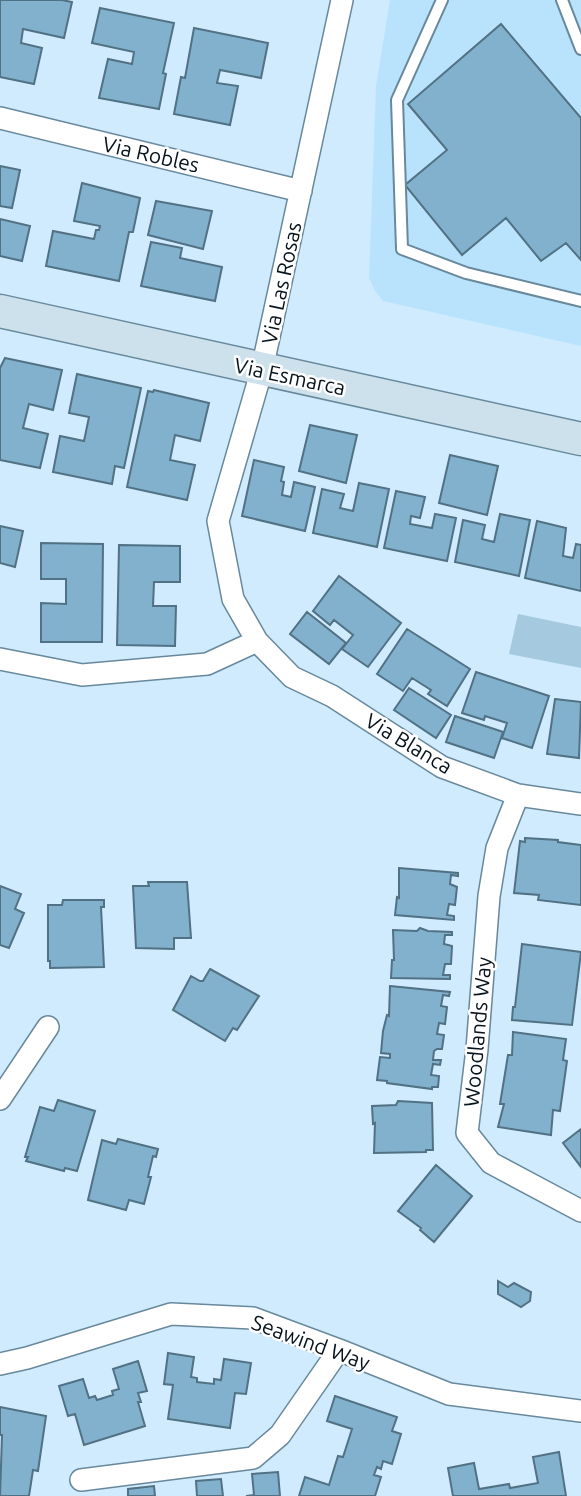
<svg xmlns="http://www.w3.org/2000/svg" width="581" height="1496" viewBox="0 0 581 1496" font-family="Ubuntu,sans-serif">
<rect width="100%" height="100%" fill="#d0ebfd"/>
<path fill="#b9e3fd" d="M390,0H581V346L383,301L375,291L369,278L376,86Z"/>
<path fill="#a5c9de" d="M518,614L581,627V668L509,654Z"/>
<path fill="#82b1cd" stroke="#517184" stroke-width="2" d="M0,0H62L72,2L64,38L23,29L21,43L42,48L34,84L0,77Z
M100,8L174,23L163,73L166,74L159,109L99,98L108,59L132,64L134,52L92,43Z
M501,24L581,118V260L566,243L541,261L506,218L462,255L405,185L447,150L408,104Z
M194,28L268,43L261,78L220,70L217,83L238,86L230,125L174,114L181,77L185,78Z
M0,166L20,170L12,208L0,206Z
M82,183L140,198L133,232H129L119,281L46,266L53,231L94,239L96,230H99L100,226L74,221Z
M156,201L212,211L203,249L148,235Z
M0,219L30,226L22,261L0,256Z
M151,242L182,248L180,258L222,267L215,301L141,286Z
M5,358L62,370L53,410L29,404L23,428L48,434L40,468L0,460V368Z
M77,374L141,388L124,468L115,466L112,484L53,472L60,436L84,441L89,417L69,413Z
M154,390L209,403L200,441L175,435L170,460L195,465L187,500L127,487L148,391L153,392Z
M310,425L357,435L346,483L299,471Z
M450,455L498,466L487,515L439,503Z
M254,460L284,467L281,481L284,482L282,495L291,497L294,482L315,487L305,531L242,516Z
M359,483L389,489L377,547L313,533L322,489L344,494L340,508L353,511Z
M396,491L425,497L420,518L411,516L410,524L432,528L435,514L456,518L447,561L384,548Z
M500,514L530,520L519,576L455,562L463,520L485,525L482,539L494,542Z
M537,521L566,528L563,556L573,558L576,544L581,545V591L525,578Z
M0,526L23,531L15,567L0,563Z
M41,543L103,544L102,642H41V603L66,604V579H41Z
M119,545L180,546V582H154L153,606H176L175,646L117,645Z
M339,576L401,623L368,667L342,649L353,635L334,620L330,625L313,611Z
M307,612L346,643L329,664L290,634Z
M407,629L470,669L447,706L428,694L431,690L412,678L403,691L377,674Z
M476,672L549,696L532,748L502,738L507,723L485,716L484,720L462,713Z
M409,688L451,715L436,738L394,710Z
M555,699L581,702L579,758L547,754Z
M455,716L503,732L494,758L446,742Z
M525,838L558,840V842L581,845V905L538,900L539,895L514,893L520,841L525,842Z
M399,868L458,873V876L451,875L450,884L457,887L455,905L449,904L447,915L454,916V920L395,915L397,897L399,898Z
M148,882H187L191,938H174V949L136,948L133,886H149Z
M0,886L21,894L15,909L24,913L9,948L0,945Z
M63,900H104V907H101L104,967L50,968V961H48V905H62Z
M420,928L428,931L452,932V935H445L444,944L452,946L451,964H445L443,975H450V979L391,978L392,960H394L393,930L417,931Z
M522,944L581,952L572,1025L512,1020L513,1007H515Z
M210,969L259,996L237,1030L233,1028L225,1041L173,1010L191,976L200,981H203Z
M390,986L450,992L449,996L443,995L441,1006L447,1007L445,1024L439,1023L437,1034L444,1035L442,1049H437L434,1051L433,1060H441L440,1065L433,1064L431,1075L439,1076L438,1087H432V1089L387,1083V1081L377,1080L380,1057L390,1058V1054L381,1053L383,1031L387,1015L389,1016Z
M513,1032L566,1039L563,1060L567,1061L560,1111L553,1110L551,1135L498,1127L504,1104H500L508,1055H512Z
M58,1100L95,1111L77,1171L65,1168L64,1171L26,1161L28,1157H25L40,1107L54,1111Z
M398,1101L432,1103L433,1150H426V1152L374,1153L375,1123L373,1124L372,1106L396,1105Z
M581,1129V1167L563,1143Z
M118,1139L158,1149L156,1157L153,1156L148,1177H151L144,1204L129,1200L126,1210L88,1200L102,1140L116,1144Z
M436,1165L472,1196L434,1242L420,1230L421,1228L398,1211Z
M498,1281L508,1287L514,1283L531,1292L530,1301L521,1307L498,1294Z
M168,1353L194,1357L191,1377L197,1378V1382L214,1384V1379L221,1380L224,1359L251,1363L246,1394L235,1393L230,1428L168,1419L173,1385L164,1384Z
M138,1361L147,1391L138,1393L141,1402H138L145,1426L84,1445L75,1414L68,1416L59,1386L83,1379L89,1398L95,1396L97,1400L113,1395L112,1391L119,1389L113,1369Z
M335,1396L397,1417L392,1431L401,1434L392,1464L383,1461L381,1469L377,1467L374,1475L381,1477L375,1496H299L305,1477L329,1485L338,1456L343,1457L352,1429L327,1421Z
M0,1407L46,1416L38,1471L33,1470L29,1496H0L2,1435H0Z
M559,1452L566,1496H453L448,1468L474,1463L479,1489L509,1484L510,1488L538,1483L533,1457Z
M278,1472L280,1496H246L254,1495L252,1474Z
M221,1479L223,1496H197L196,1481Z
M154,1486L155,1496H128V1489Z"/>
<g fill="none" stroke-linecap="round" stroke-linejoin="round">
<defs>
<path id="lane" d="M442,0L397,100L402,249L466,273L581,301
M562,0L581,49"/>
<path id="street" d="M342,0L262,369L218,521L233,599L257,641L292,677L332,696L442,767L518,795L581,804
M0,118L301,191
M0,659L82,675L207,664L257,641
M518,795L497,848L489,896L477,1049L467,1133L491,1163L581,1211
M0,1099L48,1027
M0,1364L27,1358L171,1314L253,1318L339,1350L449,1394L581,1411
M81,1480L253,1458L280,1435L339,1350"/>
<path id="secondary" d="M0,311L581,439"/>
</defs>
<use href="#lane" stroke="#68889c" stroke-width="14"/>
<use href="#street" stroke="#68889c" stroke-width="24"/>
<use href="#secondary" stroke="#68889c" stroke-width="35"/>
<use href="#lane" stroke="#fff" stroke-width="10"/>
<use href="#street" stroke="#fff" stroke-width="21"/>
<use href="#secondary" stroke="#cce1ec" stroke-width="32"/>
</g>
<g text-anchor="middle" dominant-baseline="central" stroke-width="5" stroke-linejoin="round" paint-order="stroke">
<g font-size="21" fill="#07131b" stroke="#fff">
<text transform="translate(151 154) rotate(13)">Via Robles</text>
<text transform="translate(281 283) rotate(-78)">Via Las Rosas</text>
<text transform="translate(290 376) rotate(12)">Via Esmarca</text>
<text transform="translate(409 743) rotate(31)">Via Blanca</text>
<text transform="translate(477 1032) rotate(-85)">Woodlands Way</text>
<text transform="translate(311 1342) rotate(20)">Seawind Way</text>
</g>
</g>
</svg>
